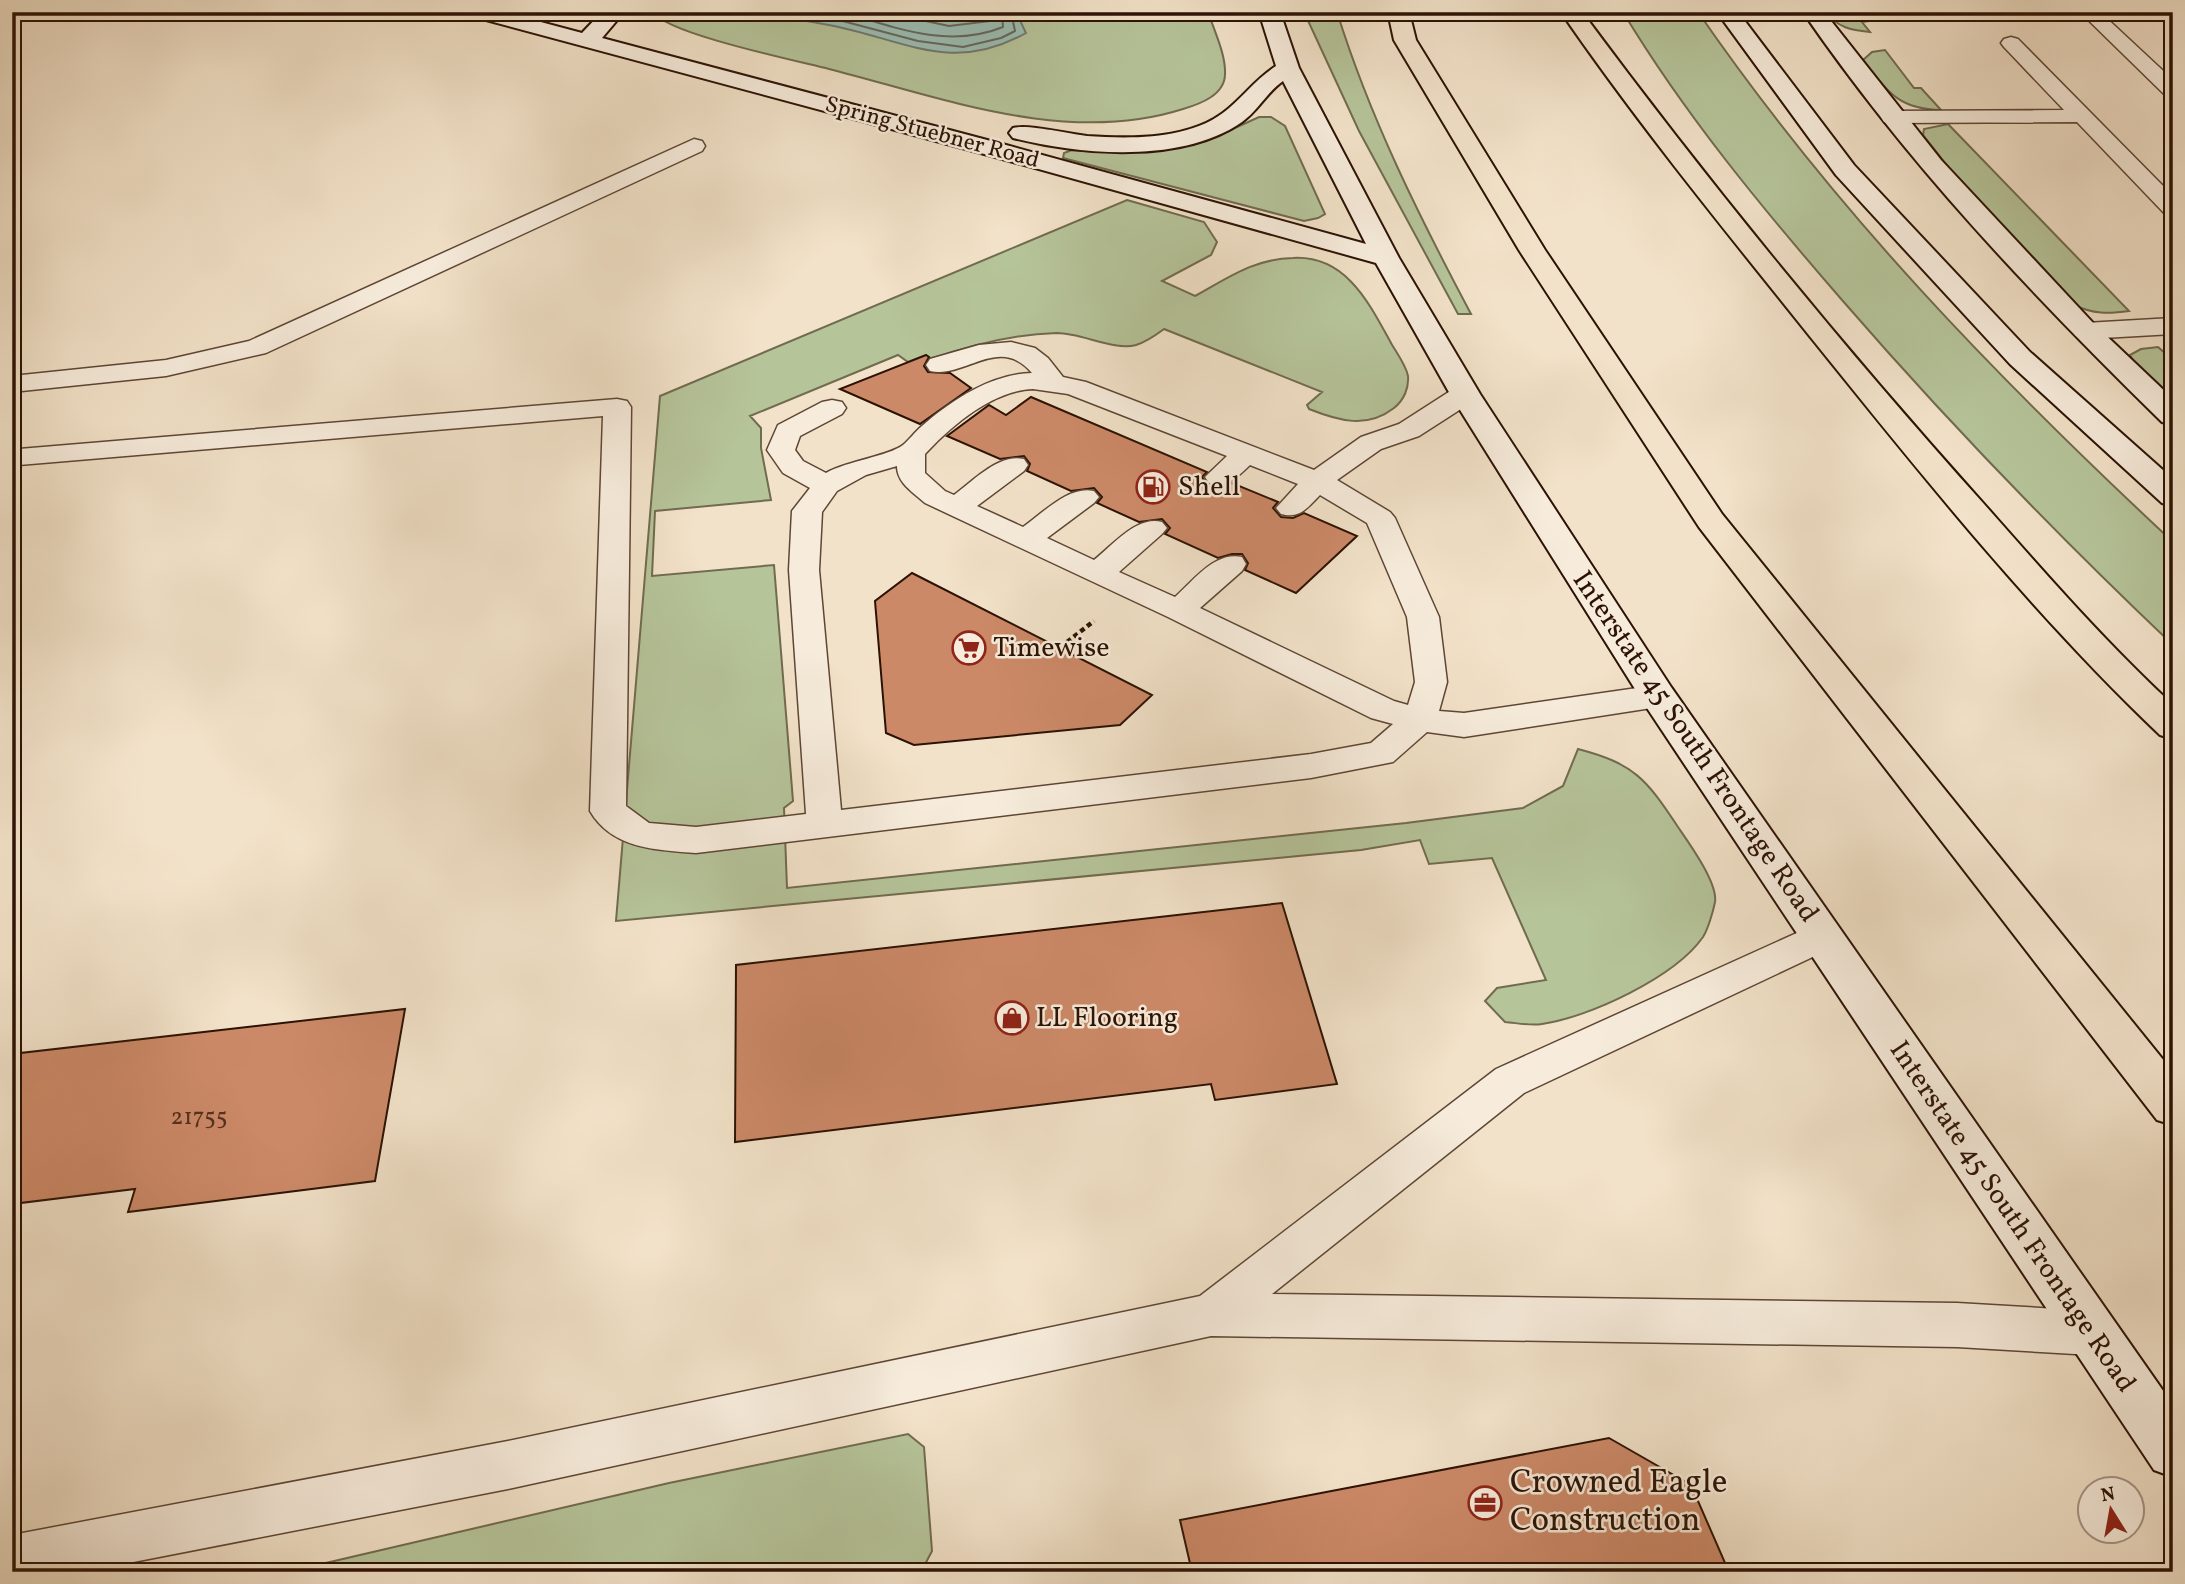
<svg xmlns="http://www.w3.org/2000/svg" width="2185" height="1584" viewBox="0 0 2185 1584" font-family="Vollkorn,serif">
<rect width="100%" height="100%" fill="#f2e2c9"/>
<filter id="stains"><feTurbulence type="fractalNoise" baseFrequency=".00286" numOctaves="4"/><feColorMatrix values="0 0 0 0 .2 0 0 0 0 .09 0 0 0 0 .02 0 0 0 .5 -.17"/></filter>
<radialGradient id="worn" r=".72"><stop offset=".6" stop-color="#630" stop-opacity="0"/><stop offset="1" stop-color="#630" stop-opacity=".3"/></radialGradient>
<path fill="#b6c49a" stroke="#716b4f" stroke-width="2" d="M653,12H1208C1214,30 1226,55 1225,74C1225,95 1200,104 1183,109C1067,146 943,98 829,69C798,61 667,34 653,12Z
M1304,12H1337C1370,118 1419,216 1471,314H1458L1359,131Z
M1623,12H1698C1836,212 1996,377 2173,542V645C2057,535 1946,420 1842,300C1763,209 1685,115 1623,12Z
M1826,12H1861L1869,21L1862,22L1870,32C1851,30 1838,28 1826,12Z
M1885,50L1914,88H1921L1941,110C1898,109 1888,92 1863,60L1872,52Z
M1259,117H1271L1285,126L1325,214L1318,218L1304,221L1063,158L1064,153L1072,150L1100,152L1171,146L1222,134Z
M1948,124L2129,311C2108,314 2093,314 2074,305L1972,197L1923,135L1924,129Z
M1127,200L1204,222L1217,242L1211,255L1162,281L1195,296C1228,278 1253,259 1293,258C1346,255 1369,303 1391,343C1396,352 1406,365 1408,376C1409,388 1404,400 1394,408C1367,429 1339,421 1309,409L1307,405L1322,392L1164,329C1156,335 1146,342 1136,345C1114,351 1082,333 1057,333C1013,334 973,344 931,359L926,355L908,362L898,355L750,416L761,428V448L771,500L655,511L652,576L774,565L793,801L784,808L787,888L1406,823L1523,808L1563,786L1578,749C1635,764 1646,779 1678,827C1689,843 1718,883 1715,902C1713,912 1708,929 1703,937C1675,977 1590,1017 1542,1024C1531,1026 1517,1023 1505,1022L1485,1001L1497,988L1546,980L1492,858L1429,864L1420,840L1361,850L616,921L660,396Z
M2158,347L2173,360V404L2137,368L2130,355L2141,349Z
M908,1434L924,1447L932,1551L921,1572H287L669,1483Z"/>
<path fill="#9bbeb5" stroke="#6f796e" stroke-width="2" d="M710,12H1016L1026,33C953,74 907,41 834,26C809,21 783,17 759,15C743,14 726,15 710,12Z"/>
<g fill="none" stroke-linecap="round" stroke-linejoin="round">
<path stroke="#64685c" stroke-width="2" d="M788,12L835,19L918,41L963,47L1001,38L1015,31L1011,12
M843,12C896,28 949,49 1003,27L1002,12
M884,12L949,26L990,21L992,12"/>
</g>
<path fill="#cc8968" stroke="#2c1204" stroke-width="2" d="M926,355L929,357L924,366L928,372L950,373L971,388L920,424L840,389Z
M1031,397L1207,472L1202,477L1209,486L1222,487L1232,483L1278,502L1273,508L1281,517L1293,518L1304,513L1357,536L1296,593L1245,570L1248,563L1242,554H1232L1218,558L1165,534L1170,528L1162,519L1139,522L1097,503L1102,497L1094,488L1071,491L1027,471L1030,464L1024,456L1000,459L947,436L989,405L1006,415Z
M912,573L1152,695L1120,725L914,745L886,733L875,601Z
M1282,903L1337,1084L1215,1100L1211,1084L735,1142L736,965Z
M405,1009L375,1181L128,1212L135,1189L12,1204V1054Z
M1609,1438L1691,1485L1729,1572H1192L1180,1520Z"/>
<g fill="none" stroke-linecap="round" stroke-linejoin="round">
<defs>
<path id="service" d="M2080,12H2100L2173,80V98L2166,96Z
M2011,37L2018,39L2173,196V216L2165,214L2077,122L1892,123L1884,122L1881,117L1884,112L1892,111L2064,110L2004,47L2001,43L2004,39Z
M694,139L702,141L705,146L702,151L266,353L166,376L12,392V376L166,360L249,341Z
M2173,318V334L2085,339L2076,336L2072,331L2076,326L2085,323Z
M1011,342L1035,348L1048,358L1063,377L1086,382L1314,470L1361,437L1399,424L1455,388L1465,386L1475,388L1478,394L1475,400L1419,436L1381,449L1337,480L1390,512L1395,518L1439,617L1447,682L1439,711L1464,713L1658,685L1670,688L1675,696L1670,704L1658,707L1464,737L1427,732L1393,762L1311,778L696,853C657,850 612,849 590,811L603,416L19,465L12,464V450L19,449L617,399L627,401L631,407L626,806L649,823L696,827L806,814L789,570L792,511L810,488L783,473L767,450L778,425L822,402L832,400L842,402L846,408L842,414L800,436L795,450L803,461L826,473C847,461 889,456 903,445C909,440 915,432 922,426C952,400 991,374 1032,373C999,334 965,379 930,371L926,365L930,359L979,345ZM1033,389L1068,394L1227,456L1205,477L1209,483C1228,488 1237,477 1250,465L1298,484L1276,508L1281,514C1300,519 1307,508 1320,495L1367,523L1407,617L1415,682L1408,705L1394,701L1200,608L1242,571L1246,564L1242,557C1215,551 1194,580 1175,597L1119,572L1162,534L1167,528L1162,522C1137,515 1113,545 1094,560L1047,538L1094,503L1099,497L1094,491C1069,485 1043,513 1023,527L977,506L1024,471L1028,465L1024,459C999,453 973,481 954,495L945,491L925,473V454C951,426 993,390 1033,389ZM897,466C897,483 913,492 925,503L1168,617L1371,718L1393,724L1371,743L1311,754L841,810L819,570L822,512L837,491L866,475Z
M1821,922L1834,927L1840,937L1834,947L1524,1093L1272,1294L1957,1303L2092,1311L2108,1318L2115,1333L2108,1348L2092,1355L1957,1347L1211,1336L508,1489L82,1572H12V1535L508,1441L1200,1296L1496,1069Z"/>
<path id="secondary" d="M468,12H503L582,33L602,12H624L602,38L1006,145L1366,244L1283,81C1267,92 1258,111 1242,122C1182,164 1080,155 1013,138L1009,133L1013,128C1029,124 1068,134 1087,136C1132,139 1192,140 1228,109C1246,94 1255,80 1276,66L1259,12H1280L1299,68L1399,258L1480,394L1671,687L2173,1405V1477L2154,1470L1645,705L1450,394L1376,263L988,155L471,16Z
M1717,12H1738L1854,165L2030,352L2173,479V506L2162,503L2010,364L1836,175Z
M1803,12H1824L1941,160L2095,325L2173,399V425L2162,422C2033,296 1906,162 1803,12Z"/>
<path id="motorway" d="M1388,12H1409L1416,40L1545,250L1722,514L2173,1072V1125L2157,1120L1699,527L1519,250L1394,40Z
M1561,12H1582C1708,182 1843,347 1984,504C2045,573 2105,642 2173,705V739L2160,735C2032,613 1919,472 1808,334C1724,229 1638,124 1561,12Z"/>
</defs>
<use href="#service" stroke="#5e4635" stroke-width="3"/>
<use href="#secondary" stroke="#2c1204" stroke-width="4"/>
<use href="#motorway" stroke="#2c1204" stroke-width="4"/>
<path stroke="#2c1204" stroke-width="4.5" stroke-dasharray="5 3.5" stroke-linecap="butt" d="M1067,642L1094,621"/>
<use href="#service" fill="#f7ecdc" fill-rule="evenodd"/>
<use href="#secondary" fill="#f7ecdc" fill-rule="evenodd"/>
<use href="#motorway" fill="#f2e2c9" fill-rule="evenodd"/>
</g>
<defs>
<symbol id="fuel-ring" viewBox="-11 -11 22 22"><circle r="9.5" fill="#f7ecdc" stroke="#8f2418" stroke-width="1.5"/><path d="M-5.5-6h7V0h2V4h1.3V-2.5L3-4.5l.8-.8L6-3V5H2.5V1h-1V6h-7ZM-4.2-4.7v3.2H.2V-4.7Z" fill="#8f2418"/></symbol>
<symbol id="supermarket-ring" viewBox="-11 -11 22 22"><circle r="9.5" fill="#f7ecdc" stroke="#8f2418" stroke-width="1.5"/><path d="M-6-5.5h2.5l.6 2H6L4.5 2H-2.5L-4.4-4H-6ZM-1.5 3.2a1.3 1.3 0 1 0 .1 0ZM3 3.2a1.3 1.3 0 1 0 .1 0Z" fill="#8f2418"/></symbol>
<symbol id="shop-ring" viewBox="-11 -11 22 22"><circle r="9.5" fill="#f7ecdc" stroke="#8f2418" stroke-width="1.5"/><path d="M-5-2.5h2.3a2.7 3.5 0 0 1 5.4 0H5L5.5 6h-11ZM-1.5-2.5h3a1.5 2.3 0 0 0-3 0Z" fill="#8f2418"/></symbol>
<symbol id="office-ring" viewBox="-11 -11 22 22"><circle r="9.5" fill="#f7ecdc" stroke="#8f2418" stroke-width="1.5"/><path d="M-6-3h4V-5.5h4V-3h4V5H-6ZM-1-4.5V-3h2v-1.5ZM-6 0V1H6V0Z" fill="#8f2418"/></symbol>
</defs>
<g fill-rule="evenodd">
<use href="#fuel-ring" x="1134" y="468" width="38" height="38"/>
<use href="#supermarket-ring" x="950" y="629" width="38" height="38"/>
<use href="#shop-ring" x="993" y="999" width="38" height="38"/>
<use href="#office-ring" x="1466" y="1484" width="38" height="38"/>
</g>
<g text-anchor="middle" dominant-baseline="central" stroke-width="5" stroke-linejoin="round" paint-order="stroke">
<g font-size="23" fill="#2c1204" stroke="#f7ecdc">
<text transform="translate(932 133) rotate(15)">Spring Stuebner Road</text>
</g>
<g font-size="24" fill="#54301d">
<text x="199" y="1118">21755</text>
</g>
<g font-size="28" fill="#2c1204" stroke="#f7ecdc" text-anchor="start">
<text x="1178" y="487">Shell</text>
<text x="993" y="648">Timewise</text>
<text x="1036" y="1018">LL Flooring</text>
</g>
<g font-size="28" fill="#2c1204" stroke="#f7ecdc">
<text transform="translate(1695 747) rotate(56)">Interstate 45 South Frontage Road</text>
<text transform="translate(2012 1217) rotate(56)">Interstate 45 South Frontage Road</text>
</g>
<g font-size="33" fill="#2c1204" stroke="#f7ecdc" text-anchor="start">
<text x="1510" y="1484">Crowned Eagle<tspan x="1510" dy="38">Construction</tspan></text>
</g>
</g>
<rect width="2185" height="1584" fill="none" stroke="#f2e2c9" stroke-width="42"/>
<rect x="14" y="14" width="2157" height="1556" fill="none" stroke="#2c1204" stroke-width="3.5"/>
<rect x="21" y="21" width="2143" height="1542" fill="none" stroke="#2c1204" stroke-width="2"/>
<g transform="translate(2111 1510) rotate(349)"><circle r="33" fill="#f7ecdc" stroke="#a69586" stroke-width="2"/>
<path d="M0-5L12 26L0 18L-12 26Z" fill="#8f2418"/>
<text y="-10" font-size="19" font-weight="bold" text-anchor="middle" fill="#2c1204">N</text>
</g>
<rect width="100%" height="100%" filter="url(#stains)"/>
<rect width="100%" height="100%" fill="url(#worn)"/>
</svg>
